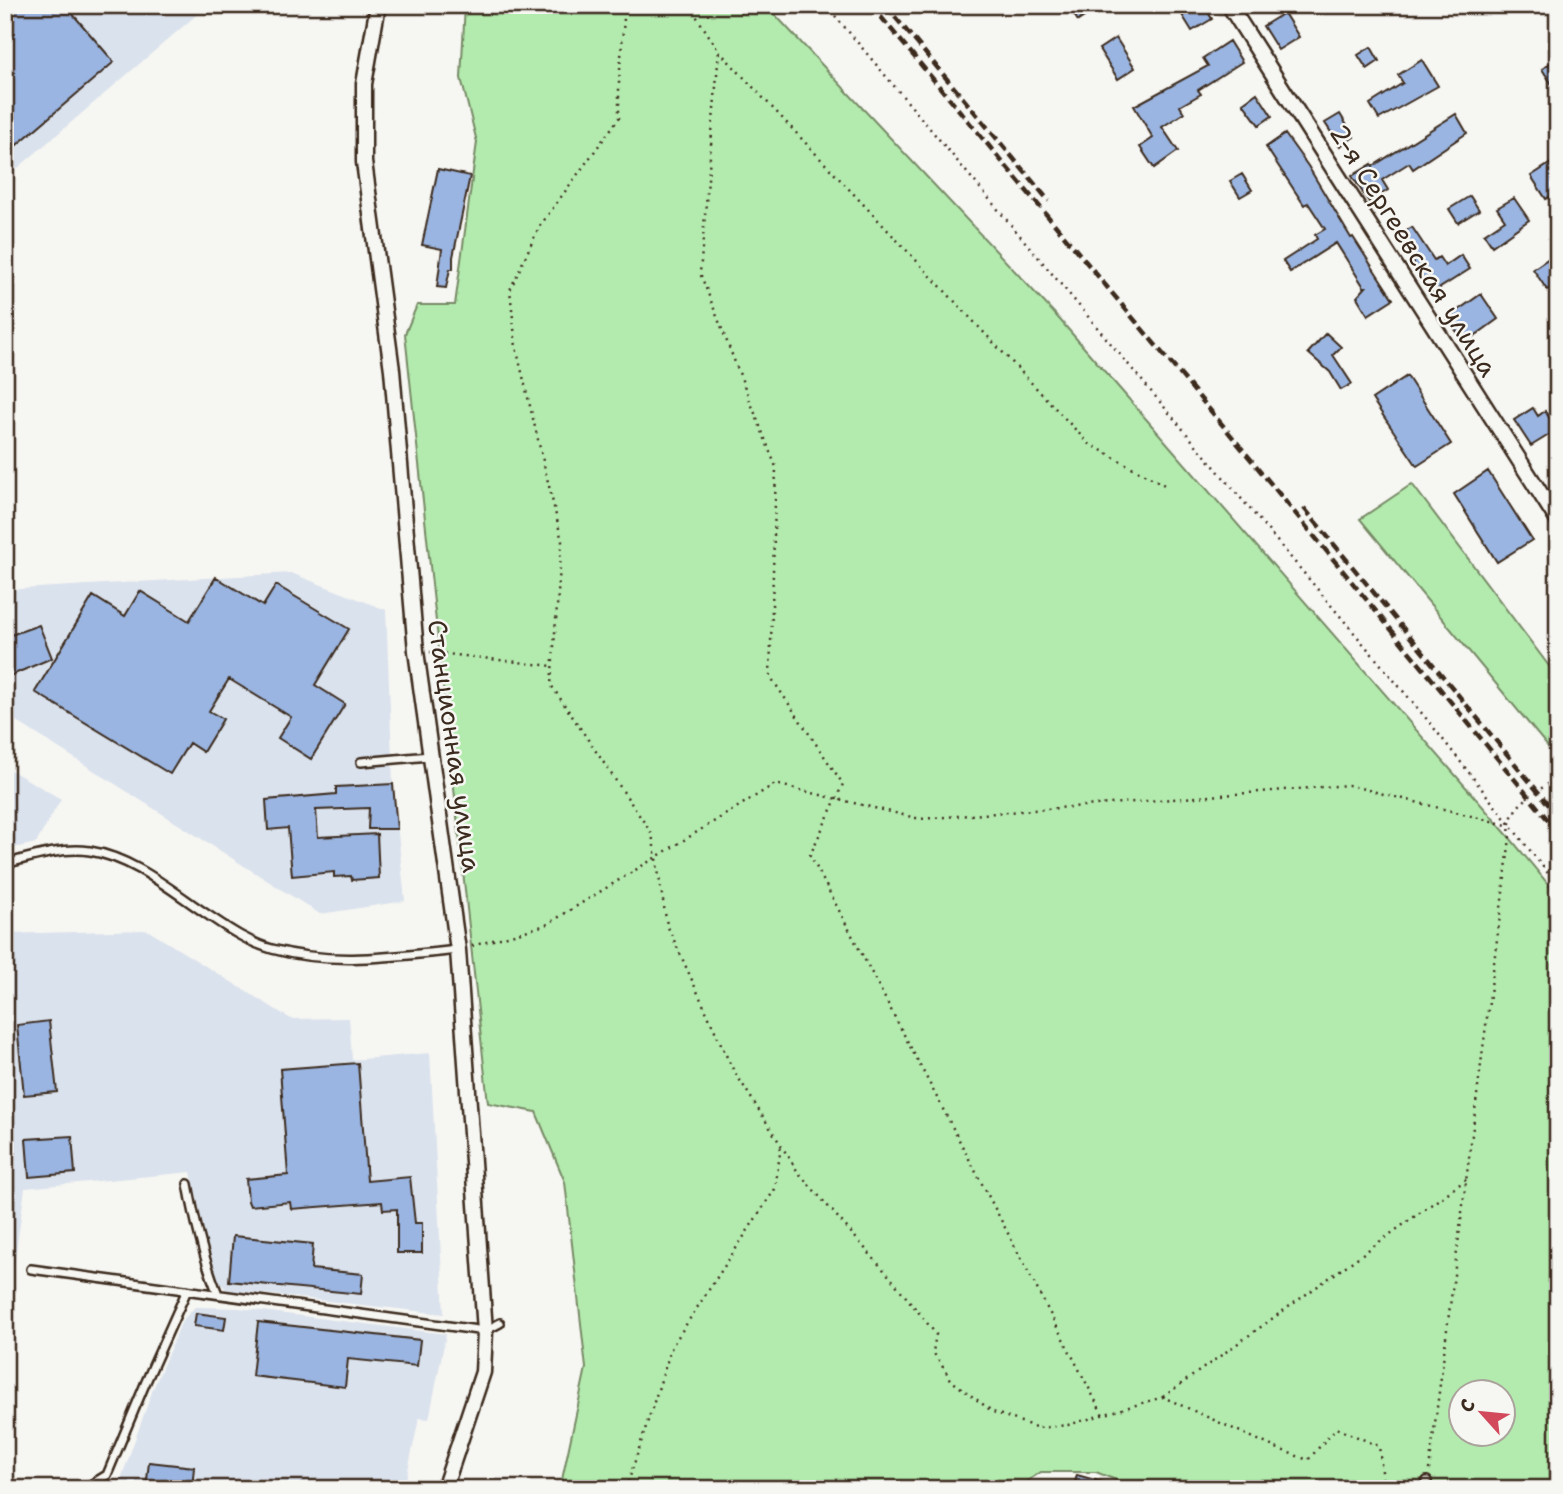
<svg xmlns="http://www.w3.org/2000/svg" width="1563" height="1494" viewBox="0 0 1563 1494" font-family="'Shantell Sans',sans-serif">
<rect width="100%" height="100%" fill="#f6f6f2"/>
<filter id="ink" filterUnits="userSpaceOnUse"><feTurbulence type="fractalNoise" baseFrequency=".0143" numOctaves="2"/><feDisplacementMap in="SourceGraphic" scale="14" xChannelSelector="R" yChannelSelector="G"/><feConvolveMatrix kernelMatrix="1 2 1 2 8 2 1 2 1" color-interpolation-filters="sRGB"/></filter>
<g filter="url(#ink)">
<path fill="#dae2ed" d="M5,5H208L5,179Z
M291,573L386,610L393,784L405,901L320,914L5,714V590Z
M5,767L61,799L36,843L5,850Z
M147,930L291,1019L349,1018L352,1060L430,1053L444,1314L227,1290L214,1277L191,1172L25,1188L5,1329V934Z
M195,1307L239,1308L446,1334L429,1419L419,1418L404,1489H107L120,1482L153,1389L182,1321Z"/>
<path fill="#b3ebae" stroke="#778a66" stroke-width="2" fill-rule="evenodd" d="M465,5H766L1054,313L1510,838L1558,896V1489H1131V1486L1096,1472H1041L1015,1489H560L586,1368L565,1182L536,1112L488,1103L405,334L417,305H455L477,142L461,78ZM1462,1392H1504V1434H1462Z
M1412,484L1558,678V759L1360,519Z"/>
<path fill="#9ab5e1" stroke="#3b2a1e" stroke-width="2" d="M5,5H65L114,62L5,155Z
M1068,5H1102L1078,21Z
M1176,5H1204L1212,19L1192,31Z
M1284,13L1299,37L1278,50L1263,26Z
M1116,38L1135,68L1118,79L1099,49Z
M1229,41L1242,62L1198,90L1201,94L1180,106L1184,113L1162,127L1178,151L1154,168L1140,147L1153,138L1134,106L1208,66L1203,58Z
M1371,47L1379,61L1367,69L1358,55Z
M1558,58V94L1542,69Z
M1422,60L1438,86L1379,119L1370,104L1403,83L1398,75Z
M1257,93L1272,116L1259,125L1243,103Z
M1340,114L1354,137L1340,146L1325,123Z
M1456,114L1467,133L1413,169L1409,163L1382,180L1388,190L1369,202L1352,176L1372,164L1373,166Z
M1285,134L1308,166L1351,238L1353,237L1393,299L1368,315L1357,297L1366,287H1364L1336,243L1290,272L1283,261L1317,239L1315,235L1325,229L1308,203L1304,205L1266,147Z
M1551,163L1558,175V191L1546,199L1531,176Z
M438,169L470,176L453,257V269H450L446,288L437,287L442,249L422,245Z
M1242,174L1252,190L1240,197L1230,181Z
M1470,196L1479,210L1458,223L1449,209Z
M1514,198L1529,220L1492,246L1484,234L1505,220L1497,208Z
M1412,227L1434,260L1439,257L1445,266L1461,255L1470,269L1432,293L1397,236Z
M1558,252V283L1547,290L1533,269Z
M1481,294L1498,319L1465,343L1447,318Z
M1326,333L1341,347L1333,355L1352,384L1341,390L1330,372L1308,353Z
M1407,376L1451,444L1417,466L1372,399Z
M1533,408L1538,416L1545,411L1557,430L1531,446L1514,420Z
M1488,471L1532,540L1497,562L1454,494Z
M216,577L263,606L276,585L349,629L315,685L345,704L311,759L278,738L291,717L229,679L209,711L223,719L203,752L189,743L170,774L35,692L93,596L125,616L140,591L189,621Z
M39,625L52,658L5,678V637Z
M393,784L397,829H368L369,808L316,810L318,837L377,834L379,878L352,880L351,876L334,877V872L292,876L288,828L268,830L266,800L336,794V787Z
M49,1021L57,1092L24,1095L17,1025Z
M358,1063L367,1181L410,1177L415,1223H422V1253H397V1209L383,1210L382,1202L291,1209L290,1202L250,1206L248,1201L246,1179L288,1175L280,1069Z
M72,1136L75,1173L29,1177L26,1139Z
M233,1236L313,1244L311,1269L363,1274L361,1294L229,1281Z
M196,1313L226,1317L224,1330L194,1326Z
M258,1322L420,1340L417,1366L348,1359L345,1387L252,1376Z
M149,1462L194,1467L192,1489H146Z
M1077,1475L1113,1485V1489H1073Z"/>
<g fill="none" stroke-linecap="round" stroke-linejoin="round">
<defs>
<path id="lane" d="M361,762L430,756
M5,864C31,857 62,847 90,851C135,858 173,892 211,917C230,930 250,943 272,949C333,966 396,956 458,950
M188,1184C195,1222 203,1258 218,1294
M31,1269L485,1331L500,1323
M84,1489L107,1475L145,1384L187,1290
M1426,1489L1427,1481"/>
<path id="street" d="M378,5L364,84V162L392,370L416,651L458,950L485,1331L483,1372L444,1489
M1229,5L1558,521"/>
</defs>
<use href="#lane" stroke="#3b2a1e" stroke-width="12"/>
<use href="#street" stroke="#3b2a1e" stroke-width="19"/>
<path stroke="#3b2a1e" stroke-width="2.5" stroke-dasharray="2 5" stroke-linecap="butt" d="M625,5L619,83V118L539,227L510,290L516,347L562,541L551,685L652,834L667,925L731,1066L798,1172L890,1277L936,1334L933,1352L952,1381L993,1412L1038,1428L1068,1425L1163,1397L1276,1448L1308,1460L1336,1428L1379,1446L1384,1489
M689,5L719,51L700,273L776,467L770,676L843,784L810,855L1103,1415
M826,5L1430,723L1558,886
M719,51L1088,443L1168,487
M430,652L552,666
M472,946L546,925L775,784L920,819L1348,785L1507,825
M1163,1397L1467,1179
M1429,1470L1510,838C1505,807 1530,797 1552,781L1558,784
M626,1489L672,1346L775,1189L781,1146"/>
<use href="#lane" stroke="#f6f6f2" stroke-width="7"/>
<use href="#street" stroke="#f6f6f2" stroke-width="14"/>
<path stroke="#3b2a1e" stroke-width="4.5" stroke-dasharray="10 5" stroke-linecap="butt" d="M871,5L1220,422L1558,832
M885,5L1049,201
M1304,508L1549,805"/>
</g>
</g>
<g text-anchor="middle" dominant-baseline="central" stroke-width="5" stroke-linejoin="round" paint-order="stroke">
<g font-size="26" fill="#3b2a1e" stroke="#f6f6f2">
<text transform="translate(1414 250) rotate(58)">2-я Сергеевская улица</text>
<text transform="translate(455 746) rotate(82)">Станционная улица</text>
</g>
</g>
<rect width="1563" height="1494" fill="none" stroke="#f6f6f2" stroke-width="28"/>
<rect x="14" y="14" width="1535" height="1466" fill="none" stroke="#3b2a1e" stroke-width="2.5" filter="url(#ink)"/>
<g transform="translate(1482 1413) rotate(297)"><circle r="33" fill="#f6f6f2" stroke="#aba49d" stroke-width="2"/>
<path d="M0-5L12 26L0 18L-12 26Z" fill="#d1495b"/>
<text y="-10" font-size="19" font-weight="bold" text-anchor="middle" fill="#3b2a1e">С</text>
</g>
</svg>
